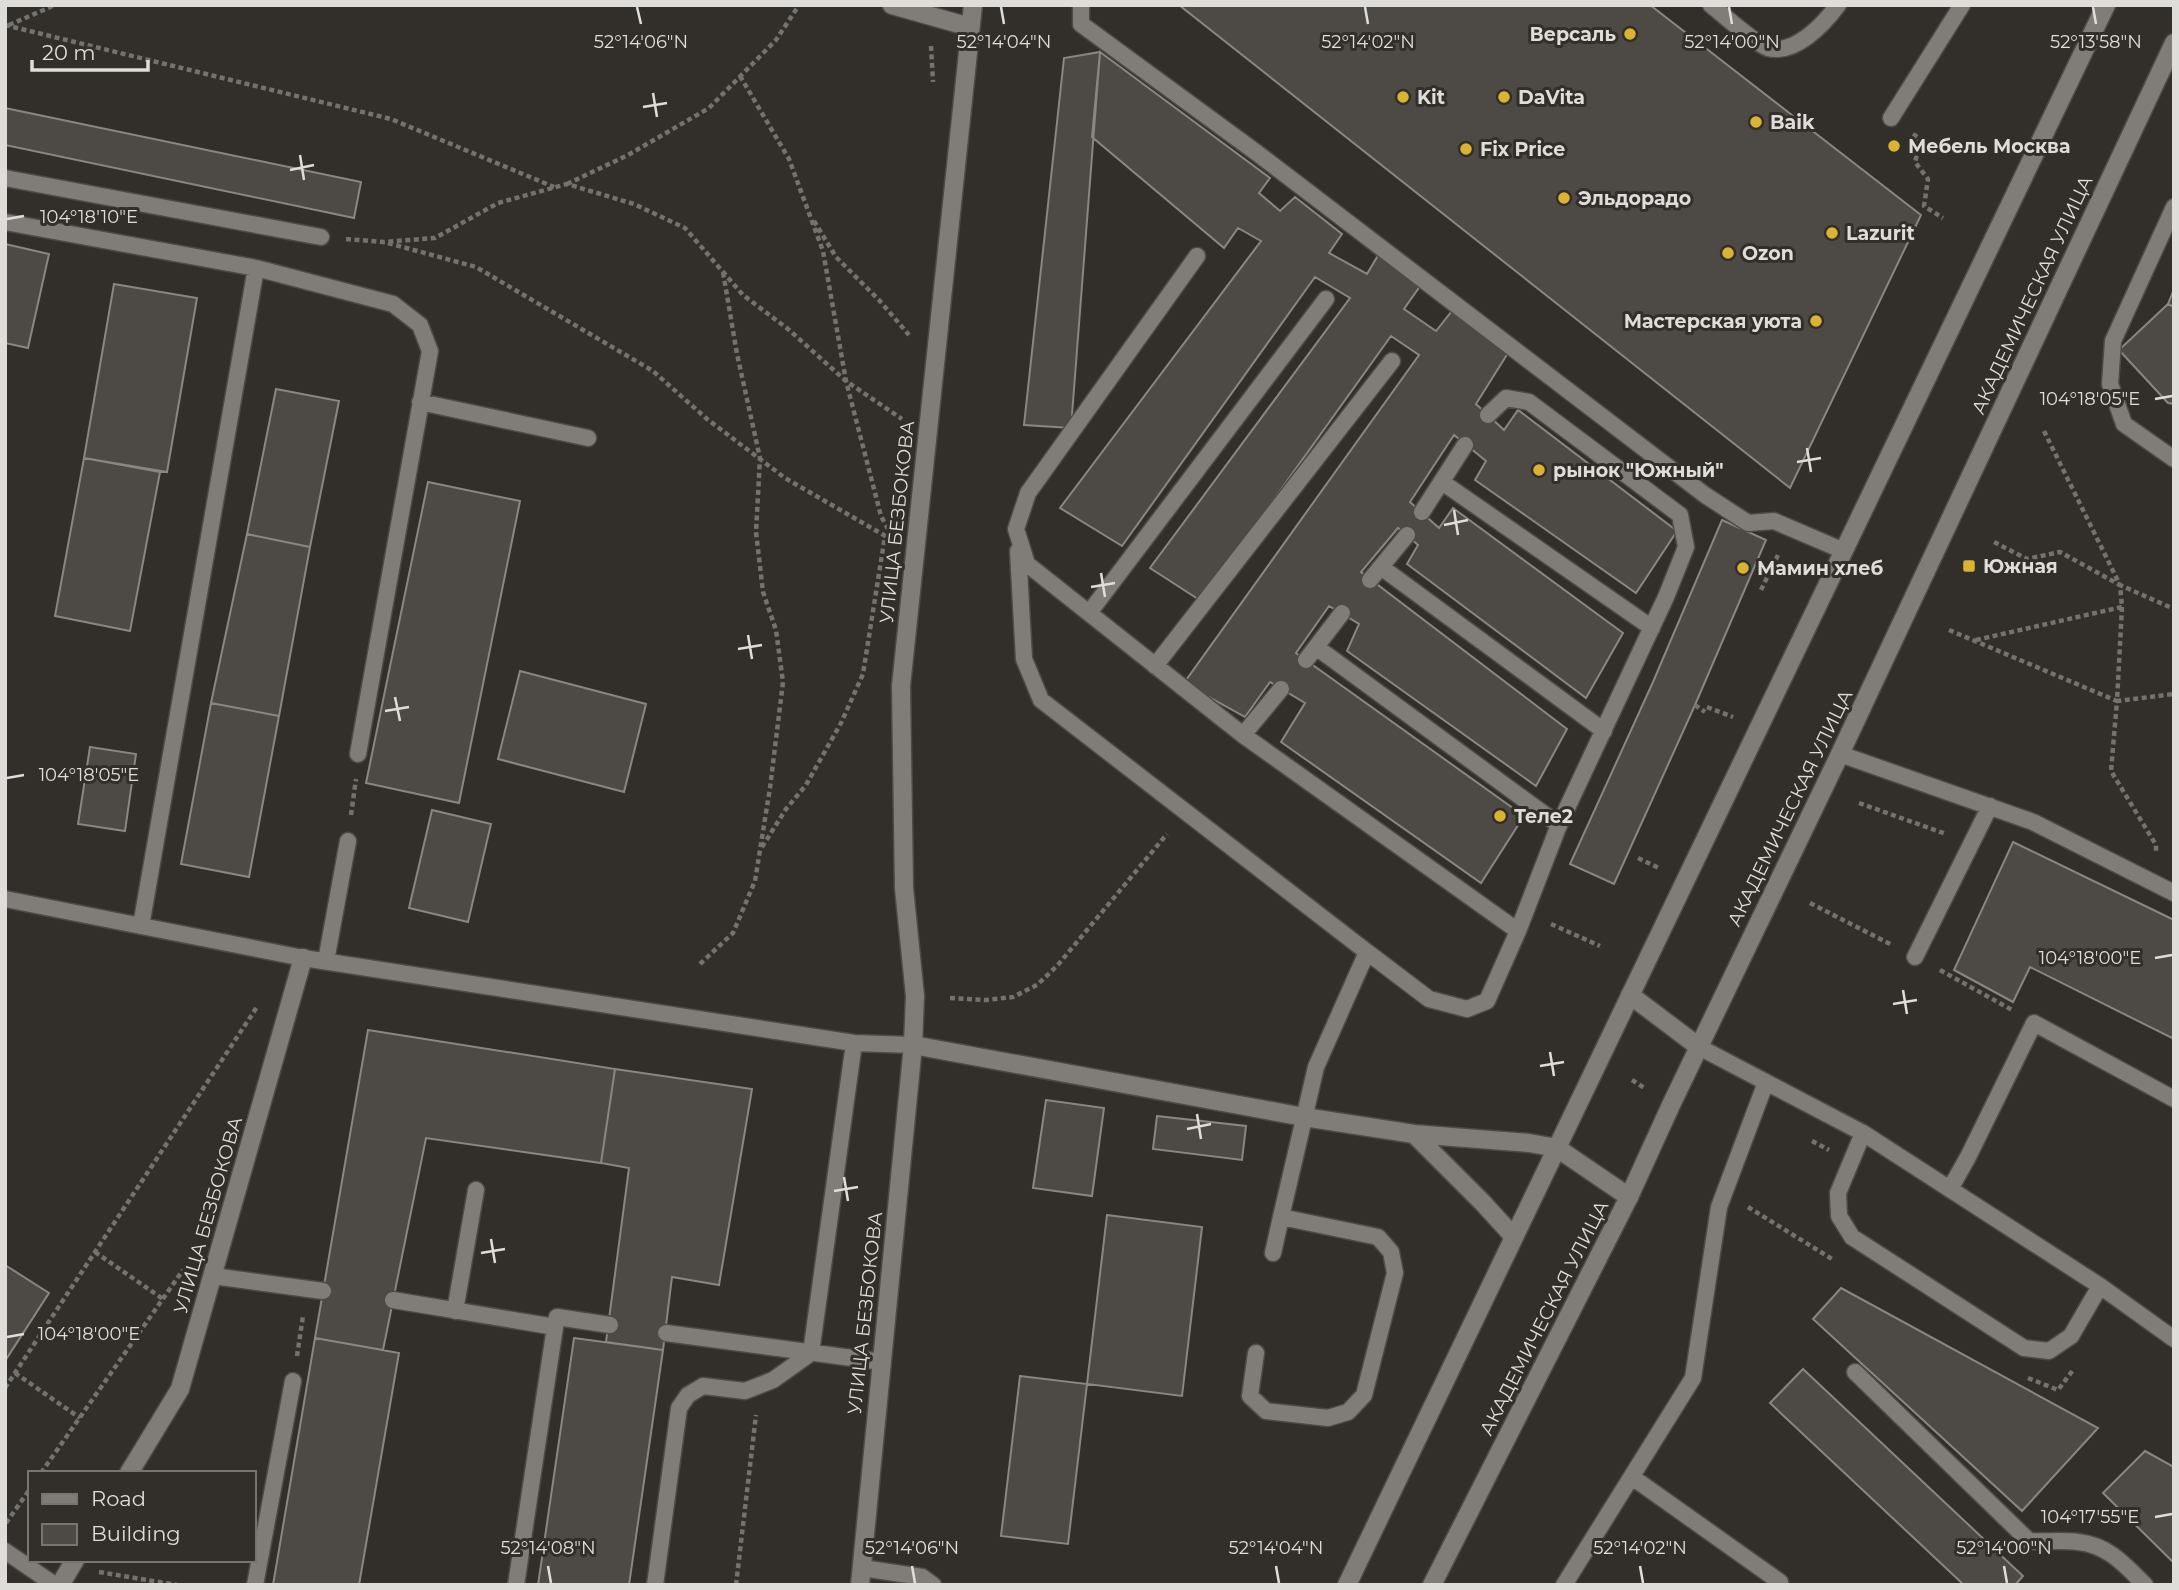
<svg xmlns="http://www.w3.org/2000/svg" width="2179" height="1590" viewBox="0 0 2179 1590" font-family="Montserrat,sans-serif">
<rect width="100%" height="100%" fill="#322f2b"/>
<path fill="#4d4a46" stroke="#8a8682" stroke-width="2" d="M1179,5H1650L1921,215L1790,488Z
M1100,52L1270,178L1259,193L1280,211L1295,197L1342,234L1329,253L1367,274L1380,252L1423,282L1404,309L1436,331L1452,311L1508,353L1476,404L1504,430L1518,410L1677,531L1636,593L1475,480L1486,461L1454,435L1410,502L1439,528L1453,508L1623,633L1586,698L1407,564L1418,545L1398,528L1361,572L1567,729L1536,786L1347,651L1359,624L1329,606L1296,653L1524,816L1481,883L1281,742L1305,703L1270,682L1245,717L1184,683L1419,355L1391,336L1201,601L1150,568L1350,298L1315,277L1122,546L1060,508L1261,241L1238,228L1224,248L1092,137Z
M1100,52L1071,428L1024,425L1064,58Z
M5,108L361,182L354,218L5,145Z
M5,244L49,254L28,348L5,343Z
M114,284L197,298L167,472L84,458Z
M2174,289V307L2168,304Z
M2168,304L2174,307V404L2168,403L2119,350Z
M276,389L339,401L310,547L247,534Z
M84,458L160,472L130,631L55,616Z
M428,482L520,501L459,803L366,783Z
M1722,520L1766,540L1695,705L1614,884L1570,864L1653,682Z
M247,534L310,547L279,716L211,703Z
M520,671L646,704L624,792L498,759Z
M211,703L279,716L249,877L181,864Z
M90,747L136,754L125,831L78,824Z
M432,810L491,824L468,922L409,908Z
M2013,842L2174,920V1039L2030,967L2013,1002L1954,970Z
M368,1030L615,1069L601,1163L426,1138L383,1350L315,1338Z
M615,1069L752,1089L719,1285L672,1277L663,1350L606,1342L629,1168L601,1163Z
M1046,1100L1104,1108L1092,1196L1033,1188Z
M1157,1116L1246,1126L1242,1160L1153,1149Z
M1107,1215L1202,1227L1182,1396L1087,1384Z
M5,1265L49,1293L5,1361Z
M1841,1288L2098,1428L2022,1511L1813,1319Z
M315,1338L399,1353L359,1585H273Z
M574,1338L663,1350L629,1585H538Z
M1803,1369L2023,1576L2015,1585H1964L1770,1403Z
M1020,1376L1087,1384L1068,1544L1001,1536Z
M2145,1451L2174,1467V1563L2103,1493Z"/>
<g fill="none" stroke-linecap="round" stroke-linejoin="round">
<defs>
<path id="service" d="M1081,5V24L1257,153L1705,495L1748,523L1774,521L1844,551
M1711,5C1722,14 1757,45 1768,48C1795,55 1823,25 1838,5
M1891,118L1962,5
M5,178L321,237
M2174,207L2113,341L2110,384L2124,424L2174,459
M5,222L256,268L141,926
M1197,256L1028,493L1016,529L1027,564L1243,735
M256,268L393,304L420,325L430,351L358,754
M420,402L588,438
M1442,482L1652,628
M1422,512L1465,445
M1018,551L1024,659L1041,700L1367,952
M1381,567L1604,731
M1370,580L1407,535
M1089,613L1326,299
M1316,647L1559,825
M1306,660L1342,613
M1155,666L1392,361
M1281,689L1243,735L1518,931
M1840,754L2033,822L2174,893
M5,899L303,958L854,1043L913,1045
M1915,957L1990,806
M326,961L348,841
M1699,1047L1863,1133L2100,1286L2174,1339
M1863,1133L1838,1193L1839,1216L1852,1237L2024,1348L2049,1351L2071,1336L2100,1286
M1950,1189L1968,1157L2034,1023L2174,1099
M1281,1217L1316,1067L1367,952L1429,999L1467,1009L1487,1001L1518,931L1559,825L1666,597L1686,547L1680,515L1529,402L1506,398L1488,415
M213,1276L323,1291
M393,1300L555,1327L557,1317L610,1325
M455,1311L476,1190
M666,1333L882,1362
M1256,1353L1250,1396L1266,1411L1328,1418L1348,1412L1364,1395L1395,1273L1391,1252L1378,1237L1281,1217L1273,1253
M1855,1372L2029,1541C2045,1542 2062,1540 2078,1542C2108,1545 2125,1565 2145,1585
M1632,1477L1780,1582
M5,1551L55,1585
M862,1568L922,1577L933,1585
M255,1585L293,1381
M516,1585L555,1327
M655,1585L679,1408L688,1395L703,1386L745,1391L773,1380L811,1353L854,1043
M1564,1585L1693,1378L1719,1207L1766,1082"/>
<path id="minor" d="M892,5L970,27
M129,1473L180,1389L303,958
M60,1585L75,1560
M860,1585L913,1045"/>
<path id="tertiary" d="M973,5L901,686L904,888L915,996L913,1045L1304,1117L1414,1134L1529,1143L1557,1148L1629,1197
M1414,1134L1483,1203L1514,1237"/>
<path id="secondary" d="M1630,995L1699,1047
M1347,1585L2106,5
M1432,1585L1629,1197L1671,1105L1840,754L2174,43"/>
</defs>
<use href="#service" stroke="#4d4a47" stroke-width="19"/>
<use href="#minor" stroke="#4d4a47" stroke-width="21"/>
<use href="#tertiary" stroke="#4d4a47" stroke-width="21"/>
<use href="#secondary" stroke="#4d4a47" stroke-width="21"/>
<path stroke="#74726e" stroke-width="4.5" stroke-dasharray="5 3.5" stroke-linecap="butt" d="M5,25L391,119L554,187
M9,25L55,5
M931,46L933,82
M740,76L789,159L823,251L846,381L881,516L888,529
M1913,134L1919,138L1920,144L1915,162L1928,179L1924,206L1943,218
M567,184L628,155L709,108L776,40L799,5
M814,221L836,257L879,300L909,335
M346,239L384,242L435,238L498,203L567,184L634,204L685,228L743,295L788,329L846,381L902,419
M388,243L476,267L653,371L707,419L785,478L889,538
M2044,431L2120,585L2174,609
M1761,590L1778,555
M2122,607L2117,701L2174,694
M1949,630L2117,701L2111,771L2156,845V852
M1976,640L2122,607L2120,585L2060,552L2027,559L1992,541
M1695,705L1705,712
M1707,707L1733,717
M1859,803L1946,834
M351,815L356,779
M762,847L786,809L806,785L841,723L863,674L885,536
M1638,858L1661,869
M1810,903L1892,945
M1551,924L1600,946
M700,964L733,933L755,881L770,788L783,682L776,630L763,592L756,532L760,458L737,354L723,272
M1940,970L2012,1010
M950,998L986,1000L1013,997L1037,985L1057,966L1167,834
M1632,1080L1646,1089
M1812,1141L1829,1150
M1748,1207L1832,1259
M95,1252L163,1299
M297,1356L303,1316
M15,1373L80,1418
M2028,1378L2058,1390L2073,1370
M5,1388L257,1007
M41,1473L183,1270
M6,1523L30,1489
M99,1572L177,1585
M736,1585L756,1415"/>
<use href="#service" stroke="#807d79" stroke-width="16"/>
<use href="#minor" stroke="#807d79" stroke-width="18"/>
<use href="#tertiary" stroke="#807d79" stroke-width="18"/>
<use href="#secondary" stroke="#807d79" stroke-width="18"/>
</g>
<path fill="none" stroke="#dfddda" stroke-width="2.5" d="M637,7L641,24M1001,7L1004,24M1365,7L1368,24M1729,7L1732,24M2093,7L2096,24M653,93L657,117M643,107L667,103M300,155L304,180M290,170L314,165M7,219L24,216M2155,399L2172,396M1807,448L1811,472M1797,462L1821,458M1454,510L1458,535M1444,525L1468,520M1101,573L1105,597M1091,587L1115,583M748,635L752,659M738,649L762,645M395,697L400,721M385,711L409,707M7,778L24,775M2155,958L2172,955M1903,990L1907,1014M1893,1004L1917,1000M1550,1052L1554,1076M1540,1066L1564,1062M1197,1114L1201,1139M1187,1129L1211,1124M844,1177L848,1201M834,1191L858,1187M491,1239L495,1263M481,1253L505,1249M7,1337L24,1334M2155,1517L2172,1514M548,1566L551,1583M912,1566L915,1583M1276,1566L1279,1583M1640,1566L1643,1583M2004,1566L2007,1583"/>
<g fill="#dab333" stroke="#322f2b" stroke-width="2.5">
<circle cx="1630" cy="34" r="7"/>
<circle cx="1403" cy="97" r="7"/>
<circle cx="1504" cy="97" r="7"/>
<circle cx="1756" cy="122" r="7"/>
<circle cx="1894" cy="146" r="7"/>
<circle cx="1466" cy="149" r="7"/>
<circle cx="1564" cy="198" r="7"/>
<circle cx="1832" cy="233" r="7"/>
<circle cx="1728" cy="253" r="7"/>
<circle cx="1816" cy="321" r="7"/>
<circle cx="1539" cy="470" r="7"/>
<rect x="1962" y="559" width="14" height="14" rx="3.5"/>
<circle cx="1743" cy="568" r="7"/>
<circle cx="1500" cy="816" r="7"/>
</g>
<g text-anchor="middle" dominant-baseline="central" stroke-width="6" stroke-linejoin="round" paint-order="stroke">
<g font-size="19" font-weight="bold" fill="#dfddda" stroke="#322f2b" text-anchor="start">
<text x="1616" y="34" text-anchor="end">Версаль</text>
<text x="1417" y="97">Kit</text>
<text x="1518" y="97">DaVita</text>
<text x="1770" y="122">Baik</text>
<text x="1908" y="146">Мебель Москва</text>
<text x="1480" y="149">Fix Price</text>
<text x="1578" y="198">Эльдорадо</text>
<text x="1846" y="233">Lazurit</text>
<text x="1742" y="253">Ozon</text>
<text x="1802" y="321" text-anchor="end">Мастерская уюта</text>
<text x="1553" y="470">рынок "Южный"</text>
<text x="1983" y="566">Южная</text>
<text x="1757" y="568">Мамин хлеб</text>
<text x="1514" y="816">Теле2</text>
</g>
<g font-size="19" fill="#dfddda" stroke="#322f2b">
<text transform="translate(2032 295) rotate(-65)">АКАДЕМИЧЕСКАЯ УЛИЦА</text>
<text transform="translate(897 522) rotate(-84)">УЛИЦА БЕЗБОКОВА</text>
<text transform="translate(1790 808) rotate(-64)">АКАДЕМИЧЕСКАЯ УЛИЦА</text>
<text transform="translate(208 1215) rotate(-74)">УЛИЦА БЕЗБОКОВА</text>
<text transform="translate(865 1313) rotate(-84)">УЛИЦА БЕЗБОКОВА</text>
<text transform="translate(1544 1318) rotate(-63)">АКАДЕМИЧЕСКАЯ УЛИЦА</text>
</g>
</g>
<g font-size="18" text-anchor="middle" fill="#dfddda" stroke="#322f2b" stroke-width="6" stroke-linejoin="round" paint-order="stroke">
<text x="641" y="48">52°14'06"N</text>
<text x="1004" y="48">52°14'04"N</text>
<text x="1368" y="48">52°14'02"N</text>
<text x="1732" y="48">52°14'00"N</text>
<text x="2096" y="48">52°13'58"N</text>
<text x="89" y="223">104°18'10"E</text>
<text x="2090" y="405">104°18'05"E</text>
<text x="89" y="781">104°18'05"E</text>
<text x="2090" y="964">104°18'00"E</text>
<text x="89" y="1340">104°18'00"E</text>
<text x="2090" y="1523">104°17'55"E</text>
<text x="548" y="1554">52°14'08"N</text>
<text x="912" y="1554">52°14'06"N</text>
<text x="1276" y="1554">52°14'04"N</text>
<text x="1640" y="1554">52°14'02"N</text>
<text x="2004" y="1554">52°14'00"N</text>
</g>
<rect width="2179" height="1590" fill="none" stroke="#dfddda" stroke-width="14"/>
<rect x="28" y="1471" width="228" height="91" fill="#322f2b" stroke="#777571" stroke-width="2"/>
<rect x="42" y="1494" width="35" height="10" fill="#807d79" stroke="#777571" stroke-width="2"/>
<text x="91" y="1506" font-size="21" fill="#dfddda">Road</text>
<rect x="42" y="1524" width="35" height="21" fill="#4d4a46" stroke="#777571" stroke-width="2"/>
<text x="91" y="1541" font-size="21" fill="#dfddda">Building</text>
<path d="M32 60v10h116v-10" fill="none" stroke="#dfddda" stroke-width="3.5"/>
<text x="42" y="60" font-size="21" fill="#dfddda" stroke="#322f2b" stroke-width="5" paint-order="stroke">20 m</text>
</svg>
